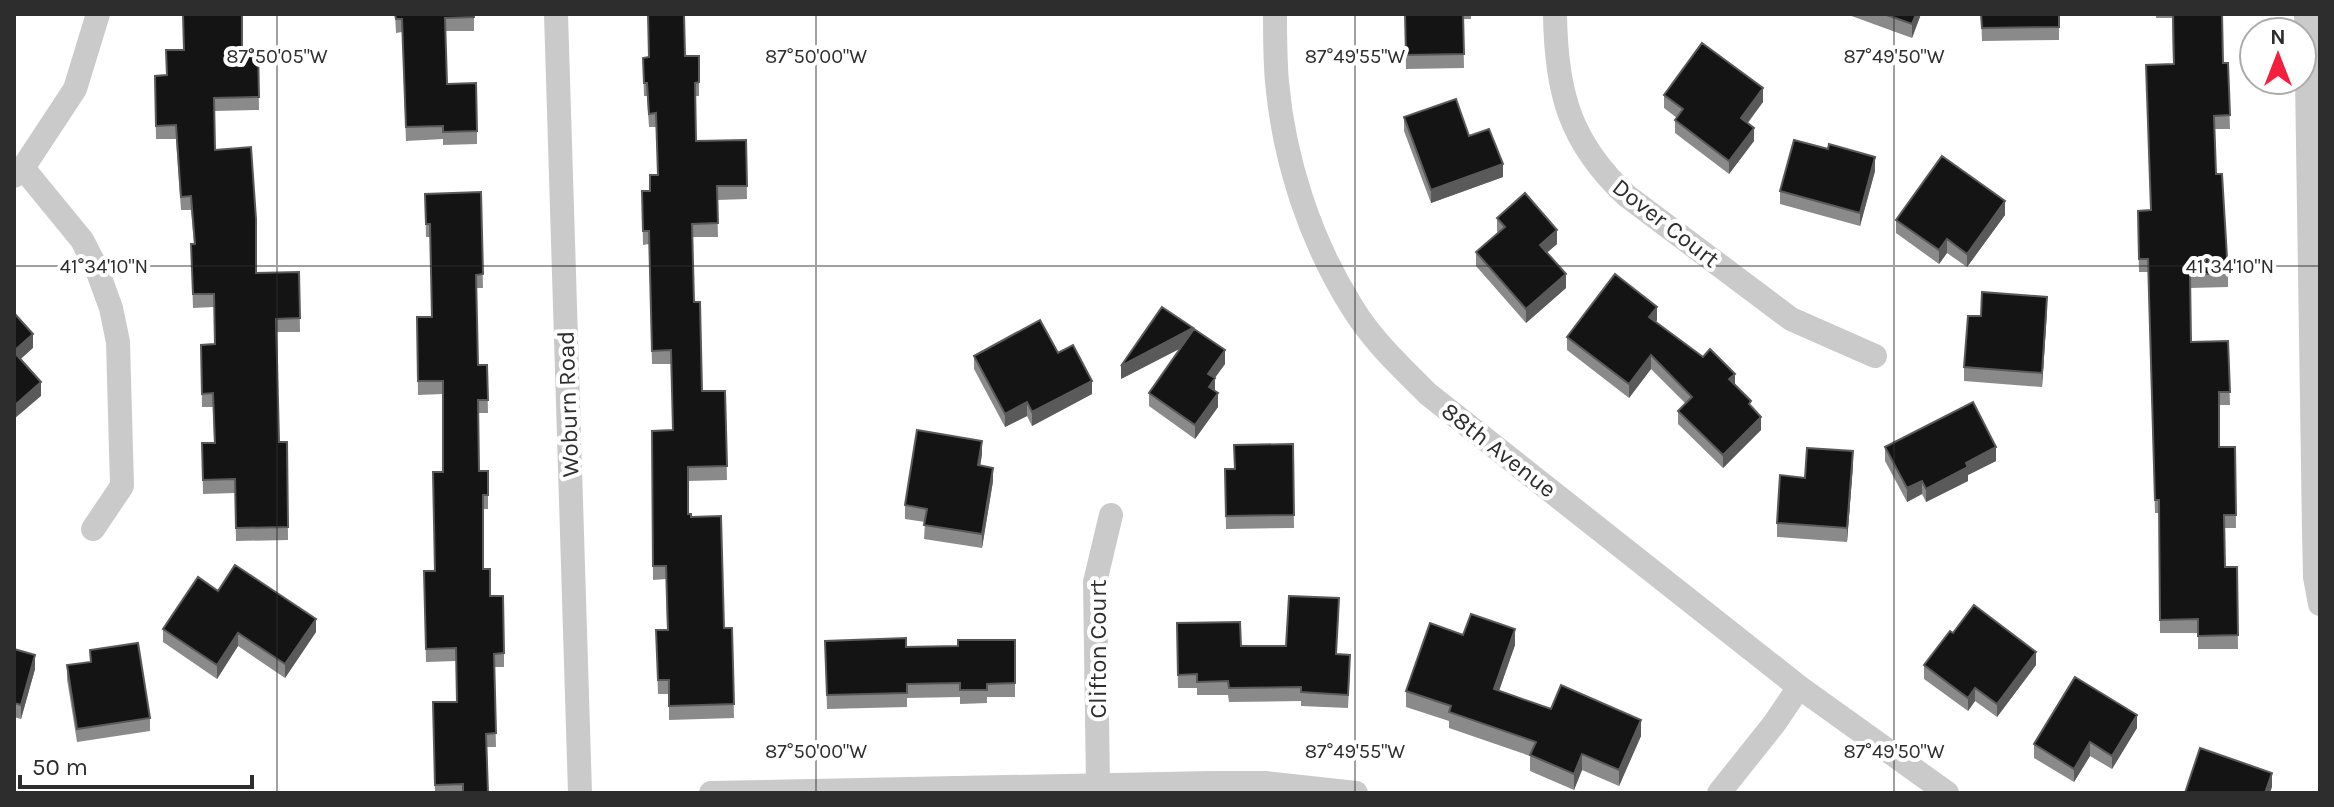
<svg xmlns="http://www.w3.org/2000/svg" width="2334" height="807" viewBox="0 0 2334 807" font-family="Karla,sans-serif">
<rect width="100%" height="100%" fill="#fff"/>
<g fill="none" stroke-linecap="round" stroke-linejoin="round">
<path stroke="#cacaca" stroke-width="24" d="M556,14L580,793
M1275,14C1275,36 1275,59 1277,82C1284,160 1310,240 1352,307C1372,340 1401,367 1428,394L1799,687L1947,793
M1555,14C1556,91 1569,142 1627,196L1791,319L1875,356
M2306,14L2314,531L2315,577L2320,604
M23,168L82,240L96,267L111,308L118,342L122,486L93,529
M14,176L23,168L75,89L98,14
M1098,785L1095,582L1111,515
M711,793L1212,783H1265L1356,793
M1719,793L1774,724L1799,687"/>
</g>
<path fill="#8a8a8a" d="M395,14H474V31H445L447,84L477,131V144L443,145V139L406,141L402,32L396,33Z
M637,14H684L685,56H699V96H695L696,141L746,140L747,199L717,200L718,237H692L694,302L702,391H725L727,480L688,481V514L691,517L724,628H732L734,718L669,720V694H658L656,630H667L666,579L653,580L652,431L673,430L671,364H652L649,244L643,245L642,191H650L658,175L656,127H649L647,96H644L643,58L649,57L648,15L637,16Z
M1405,14H1471V19H1463L1464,68L1406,69Z
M1846,14H1921L1912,38Z
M1981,14H2059V40L1982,41Z
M2156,14H2222L2223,63H2228L2230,129H2214L2216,174L2228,274V287L2190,288L2191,342L2228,341L2230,405H2219V447H2235L2236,528H2225V567H2237L2238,649H2198V633H2160L2159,513H2155L2148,272H2139L2138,224L2151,210L2173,64L2172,18H2156Z
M258,48L259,110L215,111V150L256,273L299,272L300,332H277L279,442H287L288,540L236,541L235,493L203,494L202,443H214L213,407H202L201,345L215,344L214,307L193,308L191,244H194L191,210H181L176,139H156L155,76L166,75L184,50Z
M1664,95L1763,102L1748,123L1754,141L1729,174L1675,133V120L1677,118L1664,108Z
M1404,117L1469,136L1503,177L1431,203L1404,131Z
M1875,171L1860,226L1780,204V191Z
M481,192L483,288H476L478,365H487L488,413H478L479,471H488V509H483V569L504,653V667H494L496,747H487L488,793H435L433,702H457L456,661L426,662L424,571H434L443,472V394L418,395L417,317H432L430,237H426L425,194Z
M2005,215L1967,267L1947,253L1939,264L1896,233V220Z
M1497,218L1557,244L1547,253L1566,288L1526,323L1476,266V252L1498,233L1497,231Z
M2047,310L2042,387L1964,381V367L1981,316Z
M1657,320L1656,322L1735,384L1751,406L1761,430L1723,468L1678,424V411L1686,404L1651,369L1629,398L1567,350V337Z
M1193,331L1225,364L1215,378V391L1218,407L1195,439L1149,406V393L1180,348L1121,379Z
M1058,353L1092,394L1032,426L1027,416L1005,427L974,369V356Z
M1293,444L1294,528L1226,529L1225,469H1234Z
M1885,447L1996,461L1968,475V481L1926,502L1922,494L1907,502L1885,461Z
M982,454L980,466L993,481L982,548L924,539L925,522L905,519V505Z
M1853,465L1847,542L1777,537V523L1805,478Z
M218,591L316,632L285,678L238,646L217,679L163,642V629Z
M1339,612L1336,654L1350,668L1348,708L1301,706V701L1229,702L1228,695H1197V688H1178L1177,623L1241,646H1286Z
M1953,633L2036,665L1997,717L1975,701L1968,711L1924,679V665Z
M1463,635L1515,645L1499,691L1551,709L1641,736L1619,786L1582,770L1574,790L1530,771V756L1449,728V721L1406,707V691Z
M1015,640V697H987V703L960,704V697L907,698V707L827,709L825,641L906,647L958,646Z
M14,649L35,669L21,719L14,717Z
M90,650L150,718V731L77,742L67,679V665L90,662Z
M2137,728L2112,769L2090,756L2074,782L2034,758V744Z"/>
<path fill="#5a5a5a" d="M1916,14H1921L1912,38V24Z
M1763,88V102L1741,131V118Z
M1754,128V141L1729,174V161Z
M1875,157V171L1860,226V213Z
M1503,164V177L1431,203V190Z
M2005,201V215L1967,267V254Z
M1557,230V244L1540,258V245Z
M1947,239V253L1939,264V250Z
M1566,274V288L1526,323V309Z
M2047,297V310L2042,387V373Z
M1657,307V320L1649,330V317Z
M1193,328V342L1121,379V366Z
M33,334V348L14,365V351Z
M1225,350V364L1208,387V374Z
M1651,355V369L1629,398V384Z
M1735,374V387L1729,379Z
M1215,378V392L1209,387Z
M1092,381V394L1032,426V412Z
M41,382V396L14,419V406Z
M1218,393V407L1195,439V425Z
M1027,402V416L1005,427V414Z
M1761,417V430L1723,468V455Z
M982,441V454L978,479V465Z
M1996,447V461L1968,475V481L1926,502V489L1966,463Z
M1853,451V465L1847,542V528Z
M993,468V481L982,548V534Z
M1922,481V494L1907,502V488Z
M316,619V632L285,678V664Z
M1515,629V645L1494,705V689Z
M238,633V646L217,679V665Z
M2036,652V665L1997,717V704Z
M35,655V669L21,719V705Z
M1975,688V701L1968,711V698Z
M2137,715V728L2112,769V756Z
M1641,720V736L1619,786V770Z
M2090,742V756L2074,782V769Z
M1582,754V770L1574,790V774Z
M2272,773V787L2270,793H2265Z"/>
<path fill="#141414" stroke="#5a5a5a" stroke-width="2" d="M183,14H242V48H258L259,97L214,98L215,150L251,147L256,219V273L299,272L300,318L276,319L279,442H287L288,527L236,528L235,479L203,480L202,443H215L213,393L202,394L201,345L215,344L214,294H193L191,244H195L191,196L181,197L176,125L156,126L155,76L167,75L166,50H184Z
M395,14H474V17L445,18L447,84L476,83L477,131L443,132V126L406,127L402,19H396Z
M648,14H684L685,56H699V82L695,83L696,141L746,140L747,186H717L718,223L692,224L694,302H700L702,391H725L727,466L688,467V514H691V517L721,516L724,628H732L734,704L669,706V680H658L656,630H668L666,566H653L652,431L673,430L671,350L652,351L649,231H643L642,191H650V175H658L656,113L649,114L647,83H644L643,58L649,57Z
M1405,14H1463L1464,54L1406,55Z
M1884,14H1916L1912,24Z
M1981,14H2059V27L1982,28Z
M2173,14H2222L2223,63H2228L2230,115L2214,116L2216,174H2222L2228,274H2190L2191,342L2228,341L2230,392H2219V447H2235L2236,515H2224L2225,567H2237L2238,635L2198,636V619L2160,620L2159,500H2155L2148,259H2139L2138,211L2151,210L2146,65L2174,64Z
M1702,43L1763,88L1741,118L1754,128L1729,161L1675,120L1683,109L1664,95Z
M1456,99L1469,136L1489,129L1503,164L1431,190L1404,117Z
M1794,140L1828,149L1829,144L1875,157L1860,213L1780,191Z
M1942,156L2005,201L1967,254L1947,239L1939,250L1896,220Z
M481,192L483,274L476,275L478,365H487L488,400H478L479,471H488V495H483V569H490V596H503L504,653L494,654L496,733L486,734L488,793H463V784L435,785L433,702H457L456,648L426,649L424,571H435L433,472H443V381H418L417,317H432L430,224H426L425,194Z
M1525,193L1557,230L1540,245L1566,274L1526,309L1476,252L1505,227L1497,218Z
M1615,274L1657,307L1649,317L1703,357L1710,349L1735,374L1729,379L1751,401L1749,404L1761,417L1723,455L1678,411L1692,397L1651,355L1629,384L1567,337Z
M1982,292L2047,297L2042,373L1964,367L1968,316H1981Z
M1162,307L1193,328L1121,366Z
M14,313L33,334L14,351Z
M1040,320L1058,353L1073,345L1092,381L1032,412L1027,402L1005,414L974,356Z
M1194,329L1225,350L1208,374L1215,378L1209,387L1218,393L1195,425L1149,393Z
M14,352L41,382L14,406Z
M1973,402L1996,447L1966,463L1968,467L1926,489L1922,481L1907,488L1885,447Z
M917,430L982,441L978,465L993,468L982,534L924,525L927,509L905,505Z
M1293,444L1294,515L1226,516L1225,469H1235L1234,445Z
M1807,448L1853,451L1847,528L1777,523L1780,475L1805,478Z
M235,565L316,619L285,664L238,633L217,665L163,629L198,577L218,591Z
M1289,596L1339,598L1336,654L1350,655L1348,695L1301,692V687L1229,688L1228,681L1197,682V674L1178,675L1177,623L1240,622L1241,646H1286Z
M1974,605L2036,652L1997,704L1975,688L1968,698L1924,665L1950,631L1953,633Z
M1471,614L1515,629L1494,689L1551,709L1561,685L1641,720L1619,770L1582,754L1574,774L1530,755L1536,742L1449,712L1451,706L1406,691L1430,623L1463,635Z
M906,638V647L958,646V640H1015V683L987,684V690H960V683L907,684V693L827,695L825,641Z
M138,643L150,718L77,729L67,665L91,662L90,650Z
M14,649L35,655L21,705L14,703Z
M2075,677L2137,715L2112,756L2090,742L2074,769L2034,744Z
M2200,748L2272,773L2265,793H2185Z"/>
<path fill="none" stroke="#2d2d2d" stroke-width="2" stroke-opacity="0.45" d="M277,14V793M816,14V793M1355,14V793M1894,14V793M14,266H2320"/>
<g text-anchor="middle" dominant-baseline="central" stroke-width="8" stroke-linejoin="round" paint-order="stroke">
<g font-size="24" fill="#2d2d2d" stroke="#fff">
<text transform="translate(1666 223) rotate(38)">Dover Court</text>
<text transform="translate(568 404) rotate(-92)">Woburn Road</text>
<text transform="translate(1499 450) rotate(38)">88th Avenue</text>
<text transform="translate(1098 649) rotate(-90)">Clifton Court</text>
</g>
</g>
<g font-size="20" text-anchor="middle" fill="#2d2d2d" stroke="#fff" stroke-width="8" stroke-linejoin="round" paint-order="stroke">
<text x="277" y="63">87°50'05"W</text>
<text x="816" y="63">87°50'00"W</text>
<text x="1355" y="63">87°49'55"W</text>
<text x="1894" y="63">87°49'50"W</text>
<text x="104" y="273">41°34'10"N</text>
<text x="2230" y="273">41°34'10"N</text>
<text x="816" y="758">87°50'00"W</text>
<text x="1355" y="758">87°49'55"W</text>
<text x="1894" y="758">87°49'50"W</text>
</g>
<rect width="2334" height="807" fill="none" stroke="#2d2d2d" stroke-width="32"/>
<g transform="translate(2278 56)"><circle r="38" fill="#ffffff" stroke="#ababab" stroke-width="2"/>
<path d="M0-6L14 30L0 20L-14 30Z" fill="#f41e3d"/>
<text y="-12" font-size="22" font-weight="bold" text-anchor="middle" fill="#2d2d2d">N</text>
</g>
<path d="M20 775v12h232v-12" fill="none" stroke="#2d2d2d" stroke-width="4"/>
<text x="32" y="775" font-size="24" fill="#2d2d2d" stroke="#ffffff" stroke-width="6" paint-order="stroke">50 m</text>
</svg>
